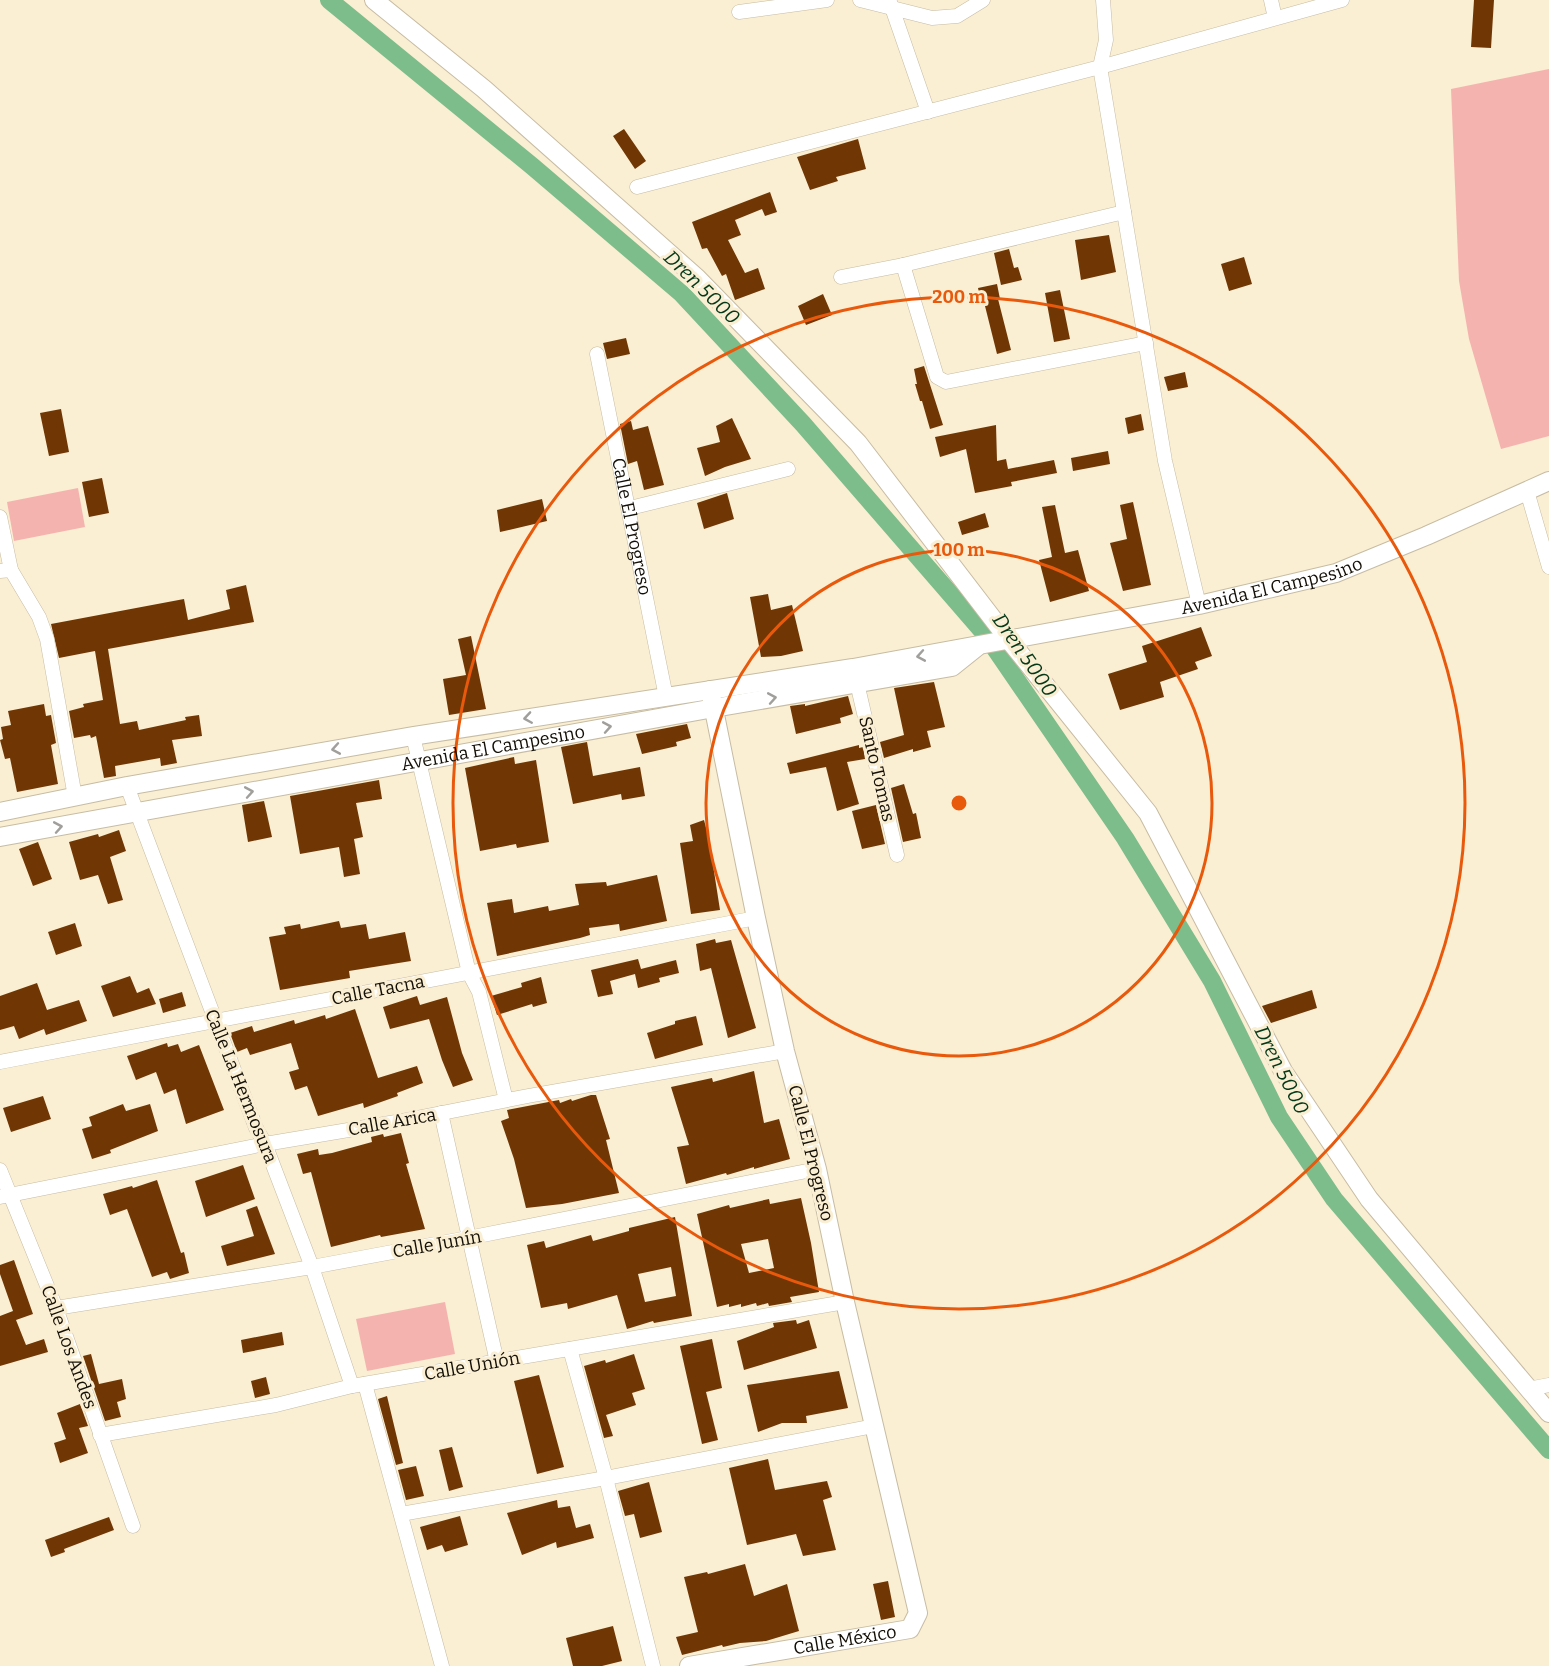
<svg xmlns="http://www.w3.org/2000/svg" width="1549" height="1666" viewBox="0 0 1549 1666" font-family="Bitter,serif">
<rect width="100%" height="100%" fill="#faeed3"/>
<path fill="#f5b3b0" d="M1549,69V436L1501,449L1469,339L1459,281L1451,89Z
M78,488L85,527L14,541L7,502Z
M445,1302L455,1354L367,1371L356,1319Z"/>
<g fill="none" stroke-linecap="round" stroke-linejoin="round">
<path stroke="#7cbd8b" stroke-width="18" d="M329,0L532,166L682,294L803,424L985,634L1125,838L1212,981L1279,1117L1334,1199L1549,1450"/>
</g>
<path fill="#703704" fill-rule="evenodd" d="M1474,0H1494L1491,48L1471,47Z
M624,129L646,161L635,169L613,136Z
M858,139L866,169L836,177L838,181L810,190L797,157Z
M770,192L777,212L765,216L762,209L735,220L741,235L728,240L745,273L758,268L765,289L735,300L726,274L722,276L707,248L702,249L692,222Z
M1109,235L1116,272L1081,280L1075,240Z
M1009,249L1014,268L1018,267L1022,280L1001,285L994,253Z
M1244,257L1252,284L1229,291L1221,264Z
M997,284L1000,299H998L1011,350L997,354L984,302H981L978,288Z
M1060,290L1070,339L1054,342L1045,293Z
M823,294L832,315L806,325L798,306Z
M626,338L630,354L607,359L603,343Z
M924,366L943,425L930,429L922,401H920L915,384H917L914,369Z
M1185,372L1188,387L1168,391L1164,377Z
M61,409L69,452L49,456L40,413Z
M1141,414L1144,430L1128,434L1125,418Z
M732,418L751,459L725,467L705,476L697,448L720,442L716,426Z
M631,421L633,430L648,426L664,485L644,490L637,461L628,464L620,424Z
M996,425L997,461L1006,459L1008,469L1054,460L1057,473L1011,482L1012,486L975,493L966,449L940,457L935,437Z
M1108,451L1110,464L1073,471L1071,458Z
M102,478L109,513L89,517L82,482Z
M727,493L734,519L704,529L697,503Z
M542,499L547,521L500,532L497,510Z
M1133,502L1151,585L1123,591L1110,543L1127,539L1120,505Z
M1055,505L1065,553L1078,550L1089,591L1050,602L1039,560L1052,557L1042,507Z
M985,513L989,527L962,535L958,522Z
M246,585L254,622L108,649L120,724L137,721L139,730L186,720L185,717L199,715L202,736L172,740L177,763L161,766L160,758L115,766L116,776L104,778L96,736L91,738L90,735L74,738L69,711L84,707L83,704L103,700L95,651L59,658L51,624L184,599L188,620L230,609L226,590Z
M768,594L771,610L792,605L803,651L781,656L761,657L750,597Z
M1201,627L1212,656L1195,662L1198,669L1160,682L1164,697L1120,710L1108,674L1147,662L1142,646Z
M471,636L486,709L449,715L443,679L466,675L458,639Z
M934,682L945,727L927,731L931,747L913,752V749L884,758L880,742L904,735L894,688Z
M848,696L853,714L840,718L841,723L796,734L790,706L805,704V706Z
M44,704L46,716L51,715L56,743L51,745L58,784L17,792L10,758L5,759L0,740L3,739L1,727L11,725L8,711Z
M687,724L691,738L676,742L677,746L642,754L636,734Z
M587,742L593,776L640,767L645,796L622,800L621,794L573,804L561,747Z
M859,745V748L863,747L865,759L847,762L859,804L837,811L826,767L790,774L787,763Z
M514,757L515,764L536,760L549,842L517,848L516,844L480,851L465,768Z
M379,780L382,799L356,803L363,837L354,839L360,874L344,877L339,847L300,854L290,796Z
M904,784L913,814L916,813L921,838L903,842L891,788Z
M264,801L272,837L248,842L242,805Z
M876,805L885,844L862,849L852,811Z
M704,820L709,839L720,910L691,914L680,843L693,841L690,825Z
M119,830L126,851L110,857L123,900L108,904L98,875L80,880L69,842L98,834L99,837Z
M38,842L52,879L33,886L19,849Z
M657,875L667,921L620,931L619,924L589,928L590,935L580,938L497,956L487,903L512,899L514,913L548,906L549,911L579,905L575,884L606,882L607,886Z
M339,921L341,928L366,924L369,939L405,932L411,961L349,971L350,978L280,990L269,937L286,934L284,927L300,924L301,929Z
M75,923L82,946L56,955L48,932Z
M715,939L716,943L731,940L756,1028L728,1038L711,968L700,971L696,944Z
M638,959L641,969L676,960L679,973L659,978L660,982L638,988L635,974L610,981L613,994L598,997L591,970Z
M130,976L137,993L149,988L156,1004L113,1017L101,986Z
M541,977L547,1003L533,1007L532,1004L497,1015L491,996L522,987L521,983Z
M37,983L47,1010L79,1000L87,1021L46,1035L44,1029L19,1039L14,1026L0,1030V996Z
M1312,990L1317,1008L1271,1023L1262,1006Z
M182,992L186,1006L163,1013L159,999Z
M417,996L420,1005L447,997L462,1053L473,1080L453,1087L442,1060L429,1019L390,1029L383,1007Z
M355,1009L378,1078L417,1066L423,1083L397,1093L398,1096L364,1108L363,1103L318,1116L307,1086L295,1090L289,1072L299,1069L291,1043L250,1055L247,1048L237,1052L230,1033L252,1026L254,1032L294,1020L295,1024L325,1015L326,1019Z
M696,1016L703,1045L655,1059L647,1033L675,1024V1021Z
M167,1043L168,1047L178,1044L181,1052L199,1045L224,1110L186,1124L176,1089L164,1094L156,1072L136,1080L127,1056Z
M754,1071L764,1123L779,1119L790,1159L754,1169V1167L727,1175L726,1173L686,1184L677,1147L689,1145L671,1087L712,1078L713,1082Z
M591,1095H596L610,1139L606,1140L619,1193L562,1204L526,1208L514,1159L501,1121L509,1118L507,1110L559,1100L560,1103L571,1099L572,1101Z
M43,1096L51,1119L11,1132L3,1108Z
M123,1104L126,1111L150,1104L158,1131L110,1150L111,1153L92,1159L82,1129L92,1126L89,1117Z
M401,1133L409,1163L406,1164L425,1229L381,1237L380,1235L331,1247L311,1172L303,1174L297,1154L318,1149L319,1155L332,1153L372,1142L371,1137L383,1134L384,1137Z
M243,1165L255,1199L206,1217L195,1181Z
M157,1180L181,1253L184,1252L189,1273L170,1279L167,1272L152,1277L127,1209L110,1215L103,1194L132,1186L133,1188Z
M801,1198L811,1243L819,1292L790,1297L792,1302L769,1306L768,1303L757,1306L756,1303L741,1307V1304L729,1307V1304L717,1307L697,1214L729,1205L730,1208L769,1199L770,1204ZM768,1239L774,1268L749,1273L741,1244Z
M257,1206L275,1254L227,1266L221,1246L254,1236L246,1210Z
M675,1217L692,1316L654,1323L653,1321L627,1329L617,1295L568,1309L567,1303L541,1308L527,1245L544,1241L546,1248L591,1235L593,1241L629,1231V1228ZM671,1267L676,1296L645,1302L638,1274Z
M14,1260L33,1314L16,1320L26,1345L44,1339L48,1352L0,1366V1316L13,1311L0,1274V1265Z
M796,1320L797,1324L809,1320L817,1348L744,1370L737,1341L774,1327L773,1323Z
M282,1332L284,1345L243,1353L241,1340Z
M712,1339L722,1388L706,1392L718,1440L702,1444L680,1346Z
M91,1354L99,1384L122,1379L126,1399L117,1402L121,1417L105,1421L83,1356Z
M634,1354L645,1389L632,1393L636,1405L606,1415L613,1436L604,1438L584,1366L605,1360L606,1363Z
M839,1371L848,1408L806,1416L807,1423H782L758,1432L747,1385Z
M539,1375L564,1467L537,1474L514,1381Z
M266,1377L270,1394L255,1398L251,1381Z
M387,1396L403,1463L396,1465L378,1399Z
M80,1404L88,1426L79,1428L88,1453L60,1463L54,1443L66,1439L57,1413Z
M452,1447L463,1487L449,1491L439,1450Z
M768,1459L775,1490L827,1481L832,1497L823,1500L836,1550L803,1556L796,1534L747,1545L729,1468Z
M416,1466L424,1496L406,1500L398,1470Z
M649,1482L662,1532L640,1538L634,1514L625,1516L618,1491Z
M557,1500L558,1508L570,1506L576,1528L590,1524L594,1538L557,1548L556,1542L522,1555L507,1513Z
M460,1516L468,1545L445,1552L442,1545L427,1550L420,1527Z
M109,1517L114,1530L64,1549L65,1552L51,1557L45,1540Z
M745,1564L754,1596L787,1584L799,1631L766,1641L740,1643L723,1647L722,1645L682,1655L676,1637L698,1632L684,1577L707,1572L708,1574Z
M888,1581L895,1617L881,1620L873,1584Z
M613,1626L622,1661L602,1666H573L566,1638Z"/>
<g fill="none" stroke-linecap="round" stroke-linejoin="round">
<defs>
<g id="street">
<path d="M860,0L932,18L957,16L983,0"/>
<path d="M1103,0L1106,40L1100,67L1124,212"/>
<path d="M1271,0L1275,18"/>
<path d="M890,2L928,112"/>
<path d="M739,12L827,0"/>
<path d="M637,187L1100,67L1342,0"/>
<path d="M903,265L937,377L946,382L1146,343"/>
<path d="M841,277L903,265L1124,212L1165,461L1199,605"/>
<path id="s1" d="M597,354L666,697"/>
<path d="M1527,491L1549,567"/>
<path d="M630,508L788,469"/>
<path d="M0,517L11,570"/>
<path d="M0,571L11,570L39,617L47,639L75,797"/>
<path d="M857,683L897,855"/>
<path d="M413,736L469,973L479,992L506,1100"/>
<path d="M127,786L256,1128L265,1144L312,1267L352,1386"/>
<path d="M0,1062L756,918"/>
<path d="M441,1113L497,1362"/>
<path d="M0,1170L56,1308L133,1526"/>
<path d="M0,1197L265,1144L396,1122L528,1096L785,1051"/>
<path d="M56,1308L312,1267L468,1238L817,1169"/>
<path d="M570,1349L606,1478L653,1666"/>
<path d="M365,1384L442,1666"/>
<path d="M1528,1389L1549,1385"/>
<path d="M100,1435L276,1405L352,1386L845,1302"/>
<path d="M401,1514L606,1478L874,1426"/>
</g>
<g id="secondary">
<path d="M374,0L484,89L697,278L858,443L1009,640L1148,813L1283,1071L1369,1199L1549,1413"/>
<path id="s2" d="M0,812L127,786L413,736L853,668L1199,605L1336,573L1426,536L1549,481"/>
<path id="s3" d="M0,837L714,708L952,667L977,647"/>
<path id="s4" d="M689,1666L910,1629L918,1613L845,1302L817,1169L785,1051L756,918L710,690"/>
</g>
</defs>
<use href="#street" stroke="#c7bca3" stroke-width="15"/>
<use href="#secondary" stroke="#c7bca3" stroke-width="20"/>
<use href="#street" stroke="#fff" stroke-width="14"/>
<use href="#secondary" stroke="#fff" stroke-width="18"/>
</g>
<defs><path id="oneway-chevron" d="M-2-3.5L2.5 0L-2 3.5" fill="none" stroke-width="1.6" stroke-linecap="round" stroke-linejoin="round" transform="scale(1.5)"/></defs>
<g stroke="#a19f9b">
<use href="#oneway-chevron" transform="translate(921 656) rotate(170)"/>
<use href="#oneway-chevron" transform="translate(772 698) rotate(-10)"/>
<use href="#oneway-chevron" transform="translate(528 718) rotate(171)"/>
<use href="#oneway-chevron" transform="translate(607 727) rotate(-10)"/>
<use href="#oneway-chevron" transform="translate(336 749) rotate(170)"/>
<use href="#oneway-chevron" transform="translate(249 792) rotate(-10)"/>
<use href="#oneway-chevron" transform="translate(58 827) rotate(-10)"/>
</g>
<g fill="none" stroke="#e8590c" stroke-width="3">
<circle cx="959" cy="803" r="253"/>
<circle cx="959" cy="803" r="506"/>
</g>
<g text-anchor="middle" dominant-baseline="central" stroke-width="6" stroke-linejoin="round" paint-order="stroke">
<g font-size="18" fill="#130f06" stroke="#faeed3">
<text stroke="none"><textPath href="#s1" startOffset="176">Calle El Progreso</textPath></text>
<text stroke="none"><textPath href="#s2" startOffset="1292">Avenida El Campesino</textPath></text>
<text stroke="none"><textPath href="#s3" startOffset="501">Avenida El Campesino</textPath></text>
<text transform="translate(877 769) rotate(77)">Santo Tomas</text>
<text transform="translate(378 990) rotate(-11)">Calle Tacna</text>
<text transform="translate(241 1086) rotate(68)">Calle La Hermosura</text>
<text transform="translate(392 1122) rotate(-10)">Calle Arica</text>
<text transform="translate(811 1153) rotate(76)">Calle El Progreso</text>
<text transform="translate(437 1244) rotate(-10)">Calle Junín</text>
<text transform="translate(69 1347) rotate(70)">Calle Los Andes</text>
<text transform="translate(472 1366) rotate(-10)">Calle Unión</text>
<text stroke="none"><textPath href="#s4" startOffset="158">Calle México</textPath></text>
</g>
<g font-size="20" font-style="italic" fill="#043818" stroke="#faeed3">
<text transform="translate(702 287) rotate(44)">Dren 5000</text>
<text transform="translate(1025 655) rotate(55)">Dren 5000</text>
<text transform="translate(1282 1070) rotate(63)">Dren 5000</text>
</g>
</g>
<circle cx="959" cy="803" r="9" fill="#e8590c" stroke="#faeed3" stroke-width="3"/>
<g font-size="18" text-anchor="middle" font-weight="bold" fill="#e8590c" stroke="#faeed3" stroke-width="6" stroke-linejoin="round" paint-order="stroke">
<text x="959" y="303">200 m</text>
<text x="959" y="556">100 m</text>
</g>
</svg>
